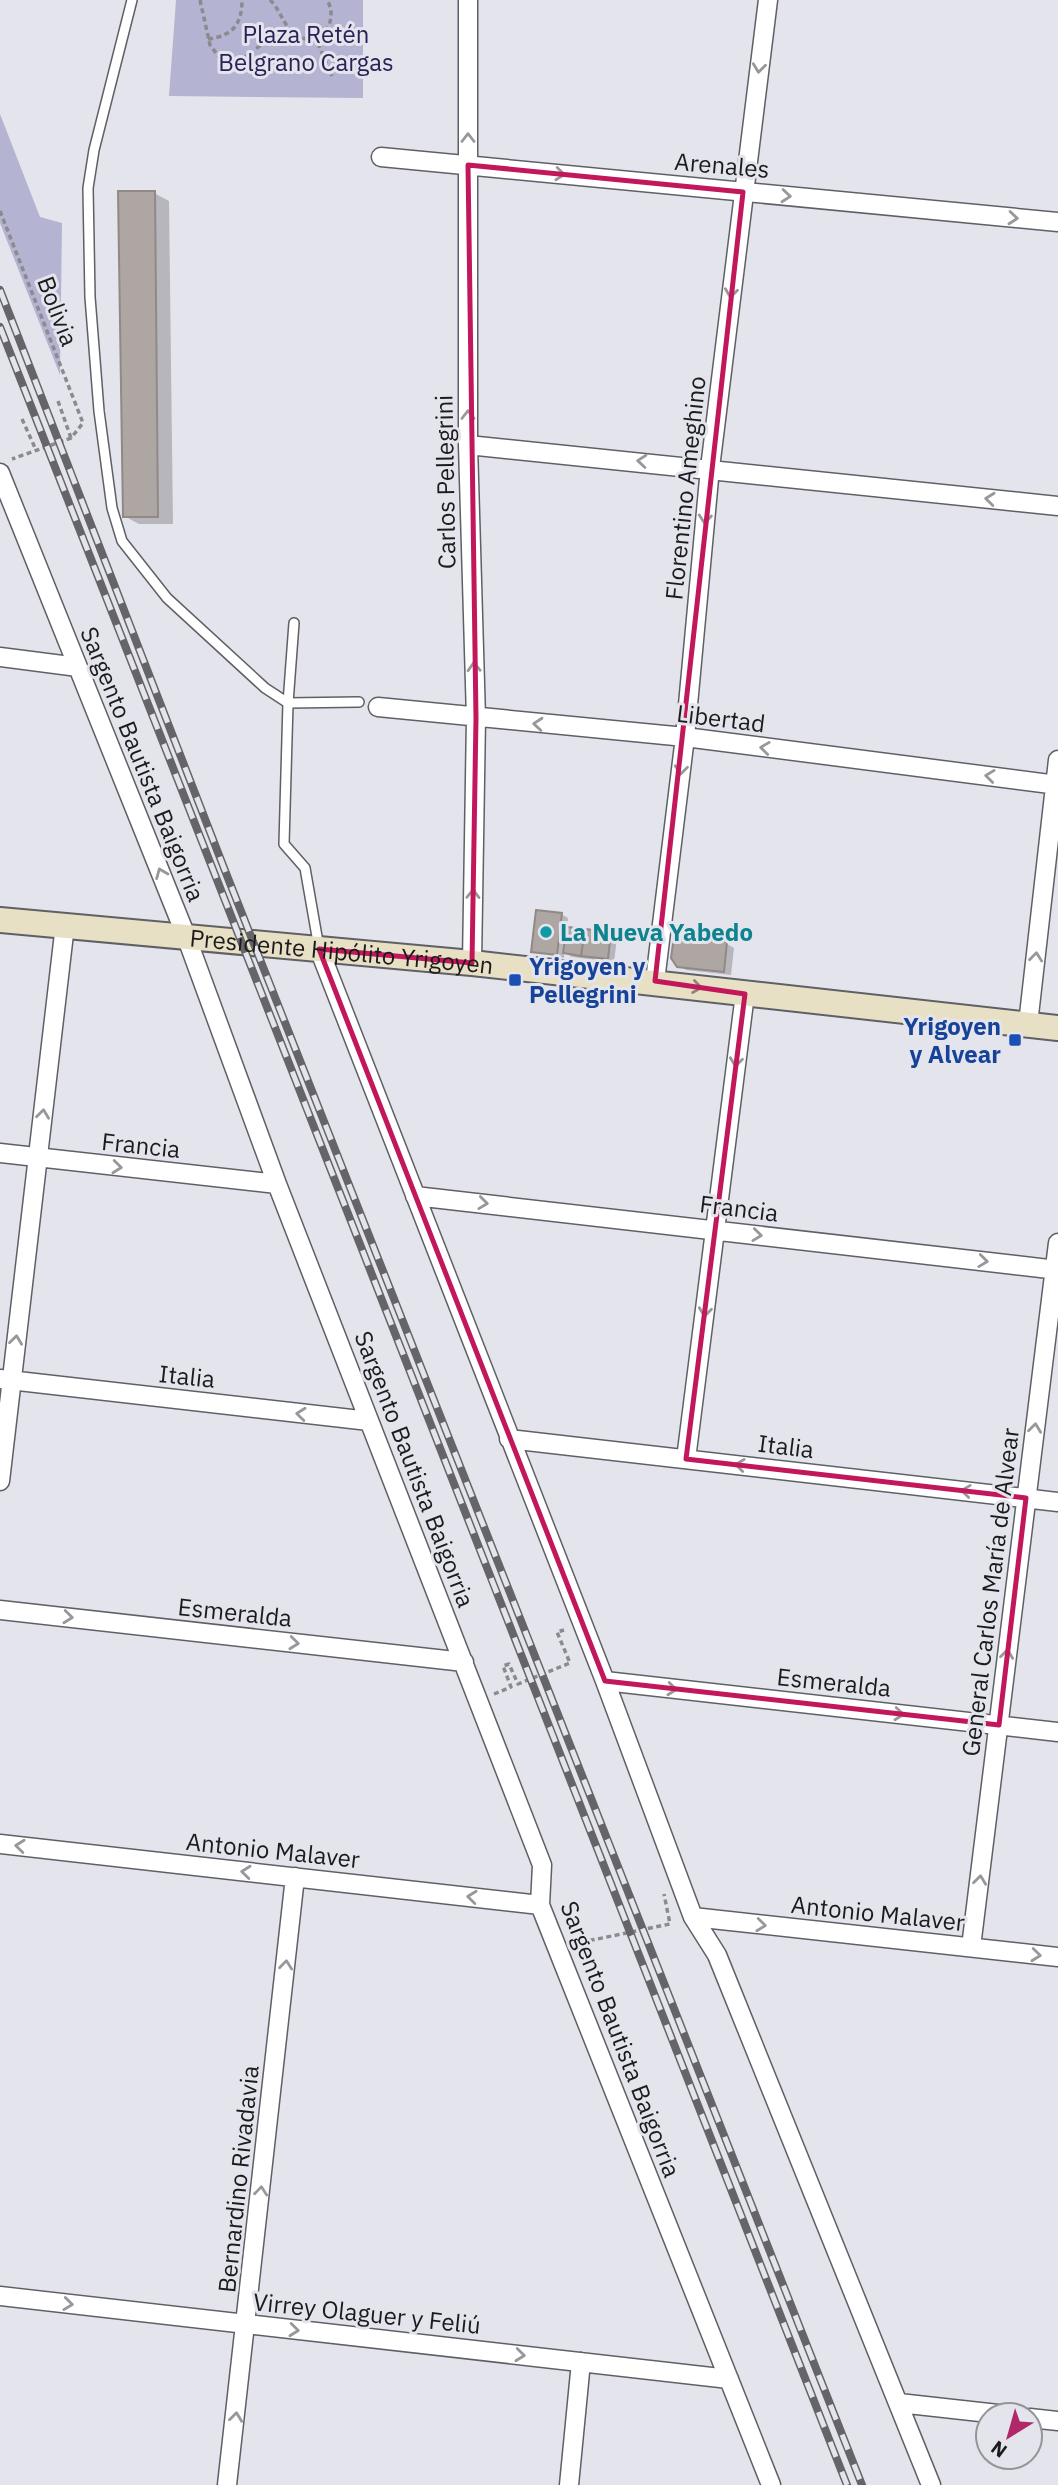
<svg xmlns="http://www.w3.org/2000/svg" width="1058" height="2485" viewBox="0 0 1058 2485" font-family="'IBM Plex Sans',sans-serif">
<rect width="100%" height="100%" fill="#e4e4ec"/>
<path fill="#b4b3d1" d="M176,0H363V98L169,96Z
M0,114L40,217L62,223L60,375L0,223Z"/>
<path fill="#0003" d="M154,193L169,201L173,524H139L124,516Z
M561,914L568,918L567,928L610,934L617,938L614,962L572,957L564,952V958L533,951Z
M727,944L734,948L731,975L686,970L678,965Z"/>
<path fill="#aea6a2" stroke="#908985" stroke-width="2" d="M118,191H155L158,517H123Z
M536,910L562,913L557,955L531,952Z
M567,927L585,929L581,956L563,953Z
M585,929L611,932L608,959L581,956Z
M674,936L727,942L724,972L677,967L671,958Z"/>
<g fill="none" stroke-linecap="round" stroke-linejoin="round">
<defs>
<path id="lane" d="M132,0L94,150L88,188L90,297L99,411L112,508L122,541L167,598L265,688L288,703L359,702
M294,623L288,703L284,844L305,868L319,948"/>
<path id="street" d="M468,0V445L476,718L472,963
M381,157L1058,222
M468,445L1058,506
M0,473L186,936L277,1184L542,1865L540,1905L771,2485
M0,657L78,667
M378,707L685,737L1058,785
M319,949L605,1681L693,1917L717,1955L931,2485
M655,981L685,737L710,468L768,0
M1028,1024L1058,760
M0,1153L277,1184
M415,1196L1058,1270
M0,1379L369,1421
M509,1439L1058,1502
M686,1459L745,994
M0,1481L65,925
M0,1610L464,1662
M605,1681L1058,1732
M0,1844L540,1905
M693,1917L1058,1957
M971,1947L1058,1243
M0,2296L729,2379
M899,2403L1007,2415
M1030,2418L1058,2421
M227,2485L295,1877
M569,2485L581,2362"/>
<g id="secondary">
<path id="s1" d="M0,920L472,963L1058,1028"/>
</g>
</defs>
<use href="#lane" stroke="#5f5f66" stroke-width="12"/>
<use href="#street" stroke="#5f5f66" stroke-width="21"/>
<use href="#secondary" stroke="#5f5f66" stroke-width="28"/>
<path stroke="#8a8a8f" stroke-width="3.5" stroke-dasharray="5 3.5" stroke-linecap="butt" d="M200,0L210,45L219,57C254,70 253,35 292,33
M270,0C281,10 284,28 296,35C320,50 340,21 327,0
M322,35L319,46L332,76
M208,39C232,36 242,25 242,0
M0,211L83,423L71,438L12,459
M58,401L71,438
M22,419L36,450
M494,1694L511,1687L503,1666L509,1664L518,1684L570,1663L557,1632L564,1630
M573,1944L670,1924L664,1894"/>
<use href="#lane" stroke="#fff" stroke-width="9"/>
<use href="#street" stroke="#fff" stroke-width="18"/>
<use href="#secondary" stroke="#e8e0c4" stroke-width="24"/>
<defs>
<path id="rail" d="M0,290L224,868L862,2485
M0,327L847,2485"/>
</defs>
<use href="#rail" stroke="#656569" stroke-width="8"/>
<use href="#rail" stroke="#e4e4ec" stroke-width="5" stroke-dasharray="16" stroke-linecap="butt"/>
</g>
<defs><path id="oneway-chevron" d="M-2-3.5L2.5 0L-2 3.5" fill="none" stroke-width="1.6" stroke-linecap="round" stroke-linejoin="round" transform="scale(1.75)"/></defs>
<g stroke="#98989a">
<use href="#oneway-chevron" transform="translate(759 68) rotate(97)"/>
<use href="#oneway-chevron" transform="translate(468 138) rotate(-90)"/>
<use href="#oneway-chevron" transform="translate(560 174) rotate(6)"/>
<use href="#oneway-chevron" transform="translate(786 196) rotate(5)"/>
<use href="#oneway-chevron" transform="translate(1013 218) rotate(5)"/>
<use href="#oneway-chevron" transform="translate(731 293) rotate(97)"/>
<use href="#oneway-chevron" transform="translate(468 415) rotate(-90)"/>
<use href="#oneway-chevron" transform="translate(642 461) rotate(-175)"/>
<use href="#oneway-chevron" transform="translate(990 499) rotate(-174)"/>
<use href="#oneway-chevron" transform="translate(705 519) rotate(95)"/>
<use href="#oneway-chevron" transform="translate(474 667) rotate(-92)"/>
<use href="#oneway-chevron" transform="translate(538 724) rotate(-175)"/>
<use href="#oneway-chevron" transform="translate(765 748) rotate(-173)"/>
<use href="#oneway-chevron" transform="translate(681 770) rotate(97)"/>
<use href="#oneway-chevron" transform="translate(990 776) rotate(-173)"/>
<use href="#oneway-chevron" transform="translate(161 873) rotate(-112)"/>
<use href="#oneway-chevron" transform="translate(473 894) rotate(-89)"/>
<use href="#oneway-chevron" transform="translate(1036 957) rotate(-84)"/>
<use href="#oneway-chevron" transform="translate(736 1062) rotate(97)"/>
<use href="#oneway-chevron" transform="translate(43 1114) rotate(-83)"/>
<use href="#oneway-chevron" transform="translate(117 1167) rotate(6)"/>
<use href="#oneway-chevron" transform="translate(483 1203) rotate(7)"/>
<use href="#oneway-chevron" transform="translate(757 1235) rotate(7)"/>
<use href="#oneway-chevron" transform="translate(983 1261) rotate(7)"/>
<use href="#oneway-chevron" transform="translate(705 1312) rotate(97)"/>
<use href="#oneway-chevron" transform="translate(16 1340) rotate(-83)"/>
<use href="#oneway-chevron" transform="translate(301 1414) rotate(-174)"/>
<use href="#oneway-chevron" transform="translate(1035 1428) rotate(-83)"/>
<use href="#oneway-chevron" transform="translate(740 1465) rotate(-173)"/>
<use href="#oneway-chevron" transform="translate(966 1491) rotate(-173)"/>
<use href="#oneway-chevron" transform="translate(68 1617) rotate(6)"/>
<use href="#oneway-chevron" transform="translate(294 1643) rotate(6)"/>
<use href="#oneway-chevron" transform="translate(1007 1654) rotate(-83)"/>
<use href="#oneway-chevron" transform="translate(672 1689) rotate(6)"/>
<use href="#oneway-chevron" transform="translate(899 1714) rotate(6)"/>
<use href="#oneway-chevron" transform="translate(20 1846) rotate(-174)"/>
<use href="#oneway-chevron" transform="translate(246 1872) rotate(-174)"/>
<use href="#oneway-chevron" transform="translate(980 1880) rotate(-83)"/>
<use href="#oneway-chevron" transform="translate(472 1897) rotate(-174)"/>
<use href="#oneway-chevron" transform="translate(761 1925) rotate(6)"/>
<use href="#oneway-chevron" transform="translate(1036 1955) rotate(6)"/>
<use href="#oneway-chevron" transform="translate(286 1965) rotate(-84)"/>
<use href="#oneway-chevron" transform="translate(261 2191) rotate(-84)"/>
<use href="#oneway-chevron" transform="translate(68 2304) rotate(7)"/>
<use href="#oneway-chevron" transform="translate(294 2330) rotate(6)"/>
<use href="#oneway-chevron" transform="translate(520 2355) rotate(6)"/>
<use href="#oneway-chevron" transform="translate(236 2417) rotate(-83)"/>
</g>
<use stroke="#8c8779" href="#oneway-chevron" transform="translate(697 987) rotate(8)"/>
<path fill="none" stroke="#c2185b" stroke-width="5" stroke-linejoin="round" d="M468,165L743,192L655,981L745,994L686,1459L1026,1498L999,1725L605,1681L319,949L472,963L476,718Z"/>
<circle fill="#0f9aa8" stroke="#e4e4ec" stroke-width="2.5" cx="546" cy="932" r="7"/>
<g fill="#1a4fb4" stroke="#e4e4ec" stroke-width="2.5">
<rect x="508" y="973" width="14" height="14" rx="3.5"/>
<rect x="1008" y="1033" width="14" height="14" rx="3.5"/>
</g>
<g text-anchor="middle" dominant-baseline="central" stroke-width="6" stroke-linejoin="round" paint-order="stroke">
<g font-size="24" fill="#2b2158" stroke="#e4e4ec">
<text x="306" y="34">Plaza Retén<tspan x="306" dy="28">Belgrano Cargas</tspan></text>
</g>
<g font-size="24" fill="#1b1b1e" stroke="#e4e4ec">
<text transform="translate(722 165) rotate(5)">Arenales</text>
<text transform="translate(58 311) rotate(69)">Bolivia</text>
<text transform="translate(445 482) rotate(-91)">Carlos Pellegrini</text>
<text transform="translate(685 488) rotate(-84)">Florentino Ameghino</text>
<text transform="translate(721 718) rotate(7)">Libertad</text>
<text transform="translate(143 764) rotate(68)">Sargento Bautista Baigorria</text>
<text stroke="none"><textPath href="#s1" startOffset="343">Presidente Hipólito Yrigoyen</textPath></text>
<text transform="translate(141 1145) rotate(6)">Francia</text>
<text transform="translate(739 1208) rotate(7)">Francia</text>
<text transform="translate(187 1376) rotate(6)">Italia</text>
<text transform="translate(786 1446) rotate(7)">Italia</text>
<text transform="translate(415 1469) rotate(69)">Sargento Bautista Baigorria</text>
<text transform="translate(990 1592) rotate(-83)">General Carlos María de Alvear</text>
<text transform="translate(235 1612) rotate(6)">Esmeralda</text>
<text transform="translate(834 1682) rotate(6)">Esmeralda</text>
<text transform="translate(273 1850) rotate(6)">Antonio Malaver</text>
<text transform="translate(878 1913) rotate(6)">Antonio Malaver</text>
<text transform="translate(621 2039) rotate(69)">Sargento Bautista Baigorria</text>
<text transform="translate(238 2179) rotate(-84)">Bernardino Rivadavia</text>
<text transform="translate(367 2313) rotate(6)">Virrey Olaguer y Feliú</text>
</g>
<g font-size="24" font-weight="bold" fill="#0d838f" stroke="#e4e4ec" text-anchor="start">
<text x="560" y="932">La Nueva Yabedo</text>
</g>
<g font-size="24" font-weight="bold" fill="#164399" stroke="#e4e4ec" text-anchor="start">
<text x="529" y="966">Yrigoyen y<tspan x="529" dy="28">Pellegrini</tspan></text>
<text x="1001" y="1026" text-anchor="end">Yrigoyen<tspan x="1001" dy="28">y Alvear</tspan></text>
</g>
</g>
<g transform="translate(1009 2436) rotate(217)"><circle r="33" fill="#e4e4ec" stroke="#94949a" stroke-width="2"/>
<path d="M0-5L12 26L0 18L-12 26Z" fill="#b12869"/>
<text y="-10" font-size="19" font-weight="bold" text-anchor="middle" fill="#1b1b1e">N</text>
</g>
</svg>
